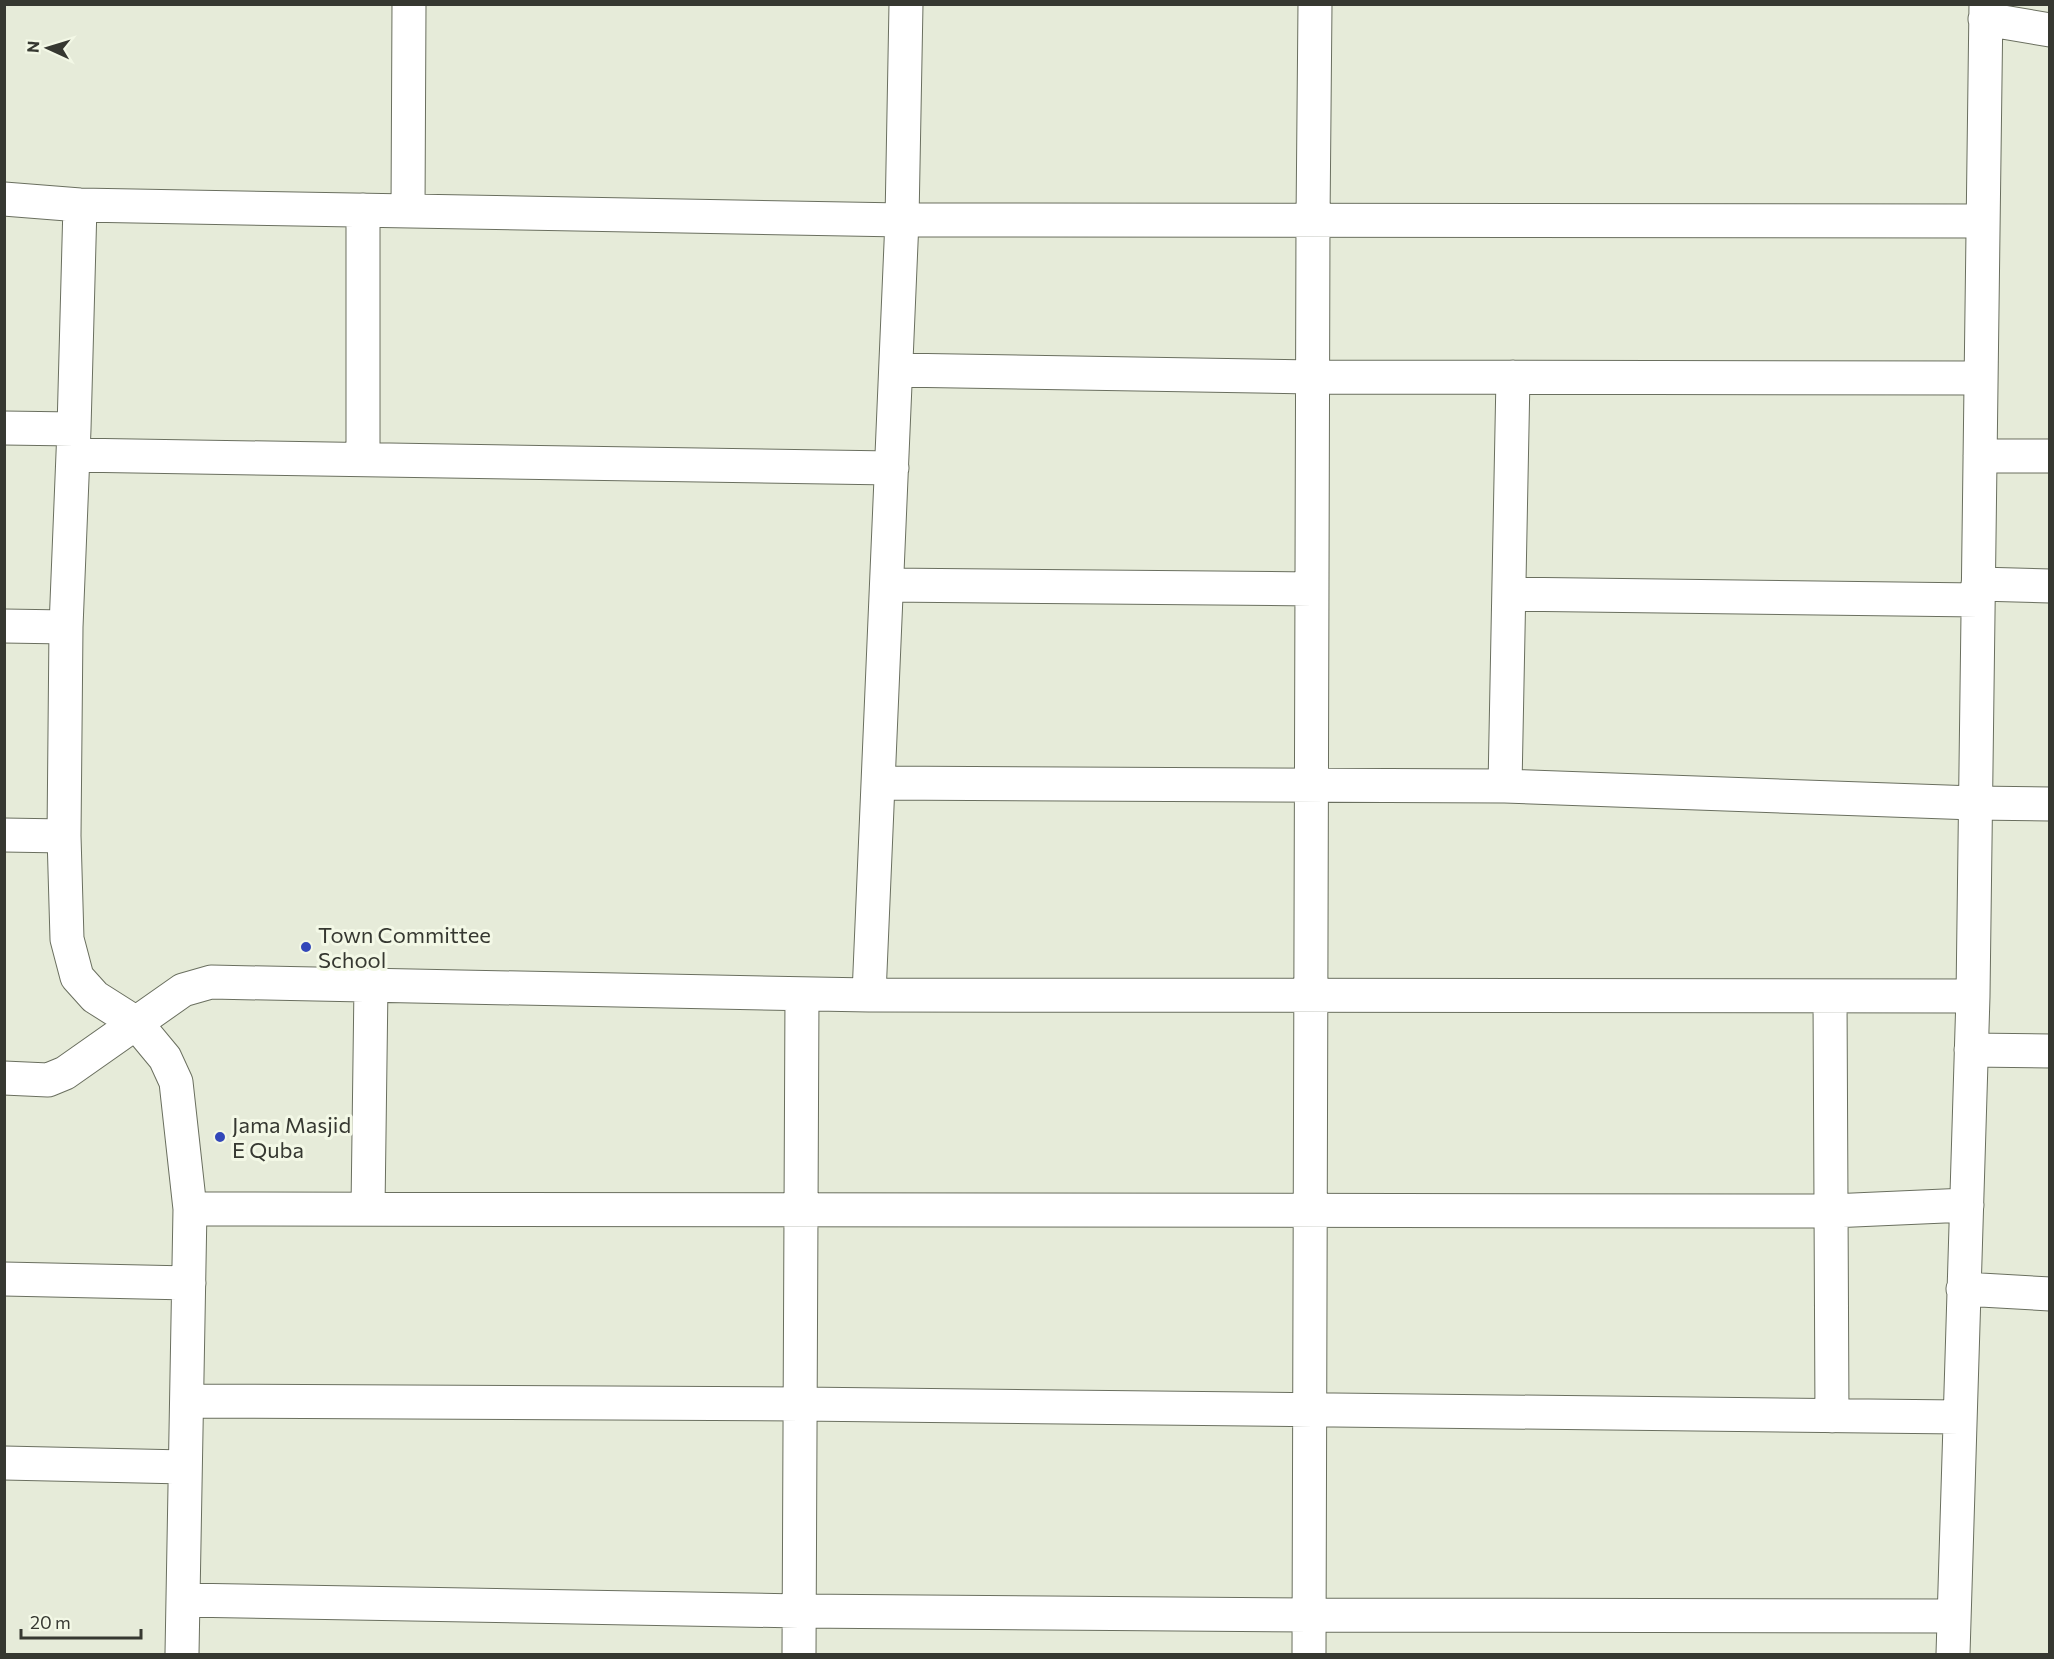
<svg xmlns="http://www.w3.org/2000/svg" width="2054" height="1659" viewBox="0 0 2054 1659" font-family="Commissioner,sans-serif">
<rect width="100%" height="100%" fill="#e6ebd9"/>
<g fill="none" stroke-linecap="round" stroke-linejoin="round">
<defs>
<path id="minor" d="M1985,19L2050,30
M4,199L80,205L902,220L1983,221
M80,205L74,429L66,627L64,836L67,939L77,977L95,997L136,1023L165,1058L176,1082L190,1209L182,1654
M408,211L409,4
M896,370L1312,377L1980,378
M4,428L74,429
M73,455L892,468
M1980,456H2050
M363,459V210
M1978,584L2050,586
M887,585L1312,589
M1509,594L1978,600
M4,626L66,627
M878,783L1505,786L1974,803L2050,804
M1505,786L1513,377
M4,835L64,836
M869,995L902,220L906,4
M1830,996L1832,1416
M1971,1050L2050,1051
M4,1078L48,1080L65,1073L183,990L211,982L869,995L1973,996
M190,1209L1831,1211L1967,1205
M368,1209L371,985
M4,1279L189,1283
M1963,1289L2050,1294
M187,1401L800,1404L1959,1417
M4,1463L185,1467
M183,1600L799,1611L1309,1615L1954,1616
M799,1654L802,994
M1309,1654L1313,221L1315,4
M1953,1654L1973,996L1986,4"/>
</defs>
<use href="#minor" stroke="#6a6f5f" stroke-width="35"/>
<use href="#minor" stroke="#fff" stroke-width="33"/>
</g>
<g fill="#3247b9" stroke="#f3f8e6" stroke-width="2">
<circle cx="306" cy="947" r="6"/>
<circle cx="220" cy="1137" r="6"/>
</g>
<g text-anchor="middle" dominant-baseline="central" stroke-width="6" stroke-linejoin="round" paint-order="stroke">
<g font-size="22" fill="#363831" stroke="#f3f8e6" text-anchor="start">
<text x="318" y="934">Town Committee<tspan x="318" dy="25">School</tspan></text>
<text x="232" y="1124">Jama Masjid<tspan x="232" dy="25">E Quba</tspan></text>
</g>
</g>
<rect width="2054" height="1659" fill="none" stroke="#363831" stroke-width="12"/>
<g transform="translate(48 48) rotate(274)" stroke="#f3f8e6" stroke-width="4.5" paint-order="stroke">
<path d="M0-4.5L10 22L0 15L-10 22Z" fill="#363831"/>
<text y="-9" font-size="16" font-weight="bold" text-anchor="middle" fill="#363831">N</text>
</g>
<path d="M21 1629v9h120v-9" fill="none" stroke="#363831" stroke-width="3"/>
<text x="30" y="1629" font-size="18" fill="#363831" stroke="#f3f8e6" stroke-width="4.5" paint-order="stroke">20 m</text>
</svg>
